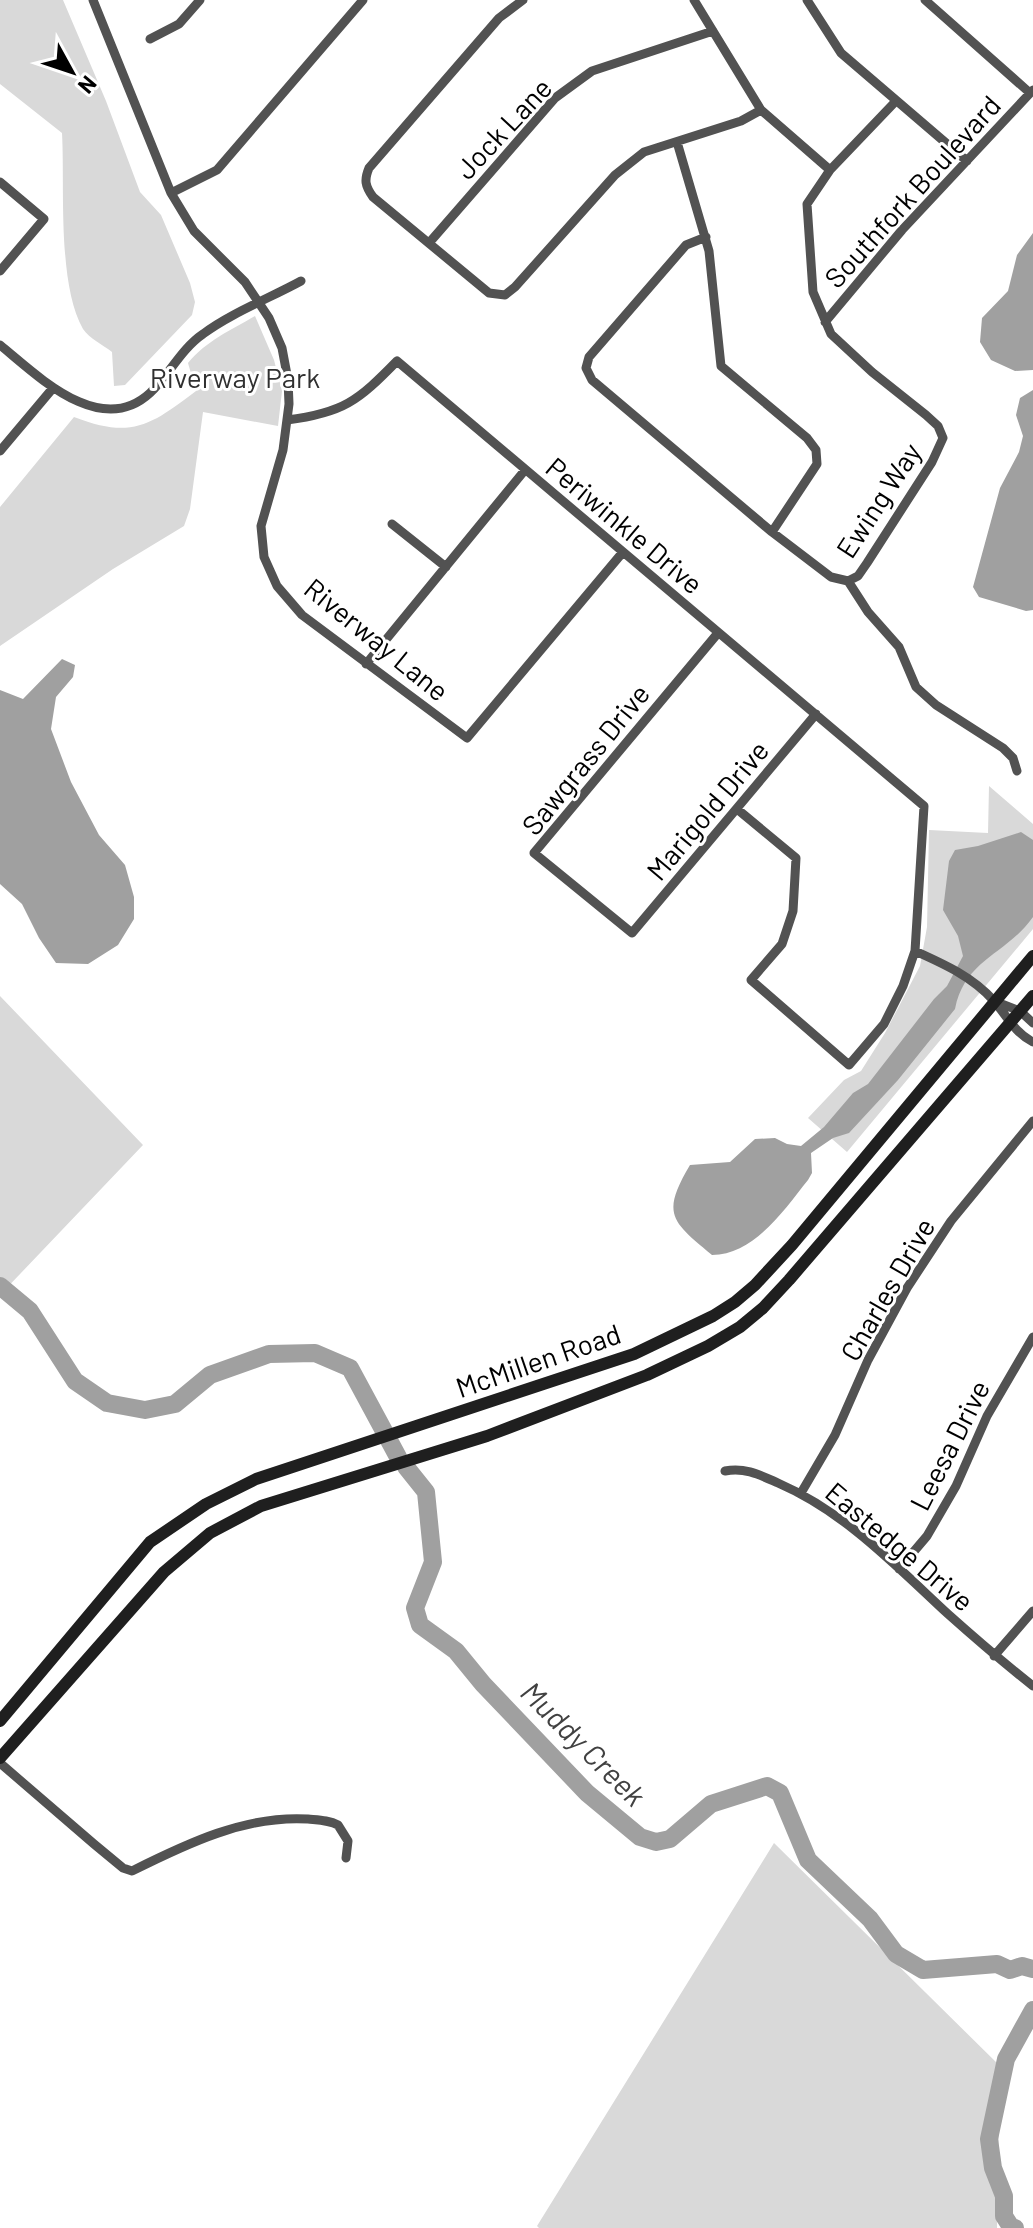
<svg xmlns="http://www.w3.org/2000/svg" width="1033" height="2228" viewBox="0 0 1033 2228" font-family="Barlow,sans-serif">
<rect width="100%" height="100%" fill="#fff"/>
<path fill="#d9d9d9" d="M0,0H63L106,101L140,192L161,215L190,283L195,302L192,315L125,385L114,386L112,352C103,345 89,338 83,329C57,283 65,186 62,133L0,84Z
M255,316L274,360L282,391L278,426L203,412L190,509L184,526L113,569L0,646V507L74,417C131,439 150,426 196,391L188,363C206,341 231,330 255,316Z
M989,786L1033,824V929L847,1152L808,1118L844,1080L861,1071L885,1033L920,966L927,927L929,830L988,833Z
M0,996L143,1145L0,1295Z
M774,1843L1000,2066L997,2228H539L537,2226Z"/>
<path fill="#a0a0a0" d="M1033,233V370L1015,371L991,360L980,342L982,318L1008,291L1017,255Z
M1033,390V610L1026,611L979,597L973,587L1000,488L1019,452L1023,436L1016,415L1020,398Z
M62,659L75,665L73,677L56,697L51,729L71,782L99,835L125,865L134,897V919L118,945L88,964L56,963L39,938L22,904L0,884V690L23,699Z
M1021,832L1033,840V917C1006,955 965,959 955,1009L898,1080L849,1133L833,1138L811,1153L812,1173L808,1180C784,1210 754,1255 712,1255C671,1221 661,1214 690,1165L730,1162L755,1139L775,1138L787,1144L801,1146L824,1127L853,1093L868,1084L934,999L947,986L963,956L958,936L943,910L949,861L955,850L978,846Z"/>
<g fill="none" stroke-linecap="round" stroke-linejoin="round">
<path stroke="#a0a0a0" stroke-width="18" d="M0,1286L30,1311L75,1381L107,1403L145,1410L175,1404L210,1375L269,1354L315,1353L350,1368L398,1457
M406,1467L426,1492L433,1562L415,1608L420,1625L456,1651L483,1684L587,1793L640,1837L656,1842L670,1839L711,1804L767,1786L780,1793L808,1860L870,1919L896,1954L923,1970L997,1964L1010,1970L1022,1966L1033,1969
M1015,2228L1011,2227L1004,2216V2196L993,2168L989,2139L1006,2059L1033,2010"/>
<path stroke="#525252" stroke-width="9" d="M93,0L171,193L194,231L245,282L269,318L282,348L288,380L289,404L283,450L261,526L264,557L277,586L302,615L467,738L623,552
M523,0L499,18L369,168C364,180 365,186 373,197L489,293L505,295L515,287L615,175L644,152L741,121L761,110
M694,0L761,110L830,170
M807,0L841,53L967,161
M925,0L1030,93
M150,39L179,24L200,0
M677,142L709,251L721,366L807,438L816,450L817,464L772,532
M0,182L44,219L0,271
M171,193L217,170L363,0
M706,237L686,245L589,357L586,368L592,380L772,532L831,577L848,581L858,576L867,563L932,462L943,438L938,426L926,415L872,372L831,334L813,292L807,204L830,170L895,102
M429,243L555,98L592,71L713,31
M825,322L902,230L1033,90
M0,345C37,375 100,439 150,393C169,375 181,349 203,334C231,313 270,298 301,281
M287,420C343,413 358,401 397,361L924,806L915,951L903,986L884,1024L849,1065L751,980L782,944L793,911L796,858L737,809
M0,451L53,388
M392,524L446,567
M848,581L868,612L899,647L916,687L936,705L1003,748L1013,758L1017,771
M718,633L534,853L632,933L816,714
M366,664L525,470
M915,951C944,964 973,977 994,1001C1007,1016 1015,1033 1033,1042
M994,1001L1020,1011L1033,1023
M725,1471C745,1467 760,1475 778,1483C845,1512 895,1565 948,1614C976,1639 1004,1663 1033,1686
M801,1493L835,1435L868,1360L907,1288L951,1221L1033,1121
M899,1569L927,1536L956,1486L987,1416L1033,1337
M994,1656L1033,1611
M0,1763L94,1844L123,1868L132,1871C186,1844 246,1815 308,1819C319,1820 329,1820 338,1825L348,1841L346,1858"/>
<path stroke="#1f1f1f" stroke-width="12" d="M0,1721L150,1542L206,1504L256,1479L634,1354L713,1316L735,1302L755,1285L792,1245L1033,956
M0,1758L164,1572L210,1533L261,1506L487,1436L647,1375L708,1346L740,1327L763,1308L789,1280L1033,996"/>
</g>
<g text-anchor="middle" dominant-baseline="central" stroke-width="6" stroke-linejoin="round" paint-order="stroke">
<g font-size="28" fill="#000" stroke="#fff">
<text transform="translate(503 128) rotate(-47)">Jock Lane</text>
<text transform="translate(912 191) rotate(-48)">Southfork Boulevard</text>
<text transform="translate(878 500) rotate(-57)">Ewing Way</text>
<text transform="translate(625 525) rotate(40)">Periwinkle Drive</text>
<text transform="translate(377 639) rotate(39)">Riverway Lane</text>
<text transform="translate(585 759) rotate(-51)">Sawgrass Drive</text>
<text transform="translate(707 810) rotate(-50)">Marigold Drive</text>
<text transform="translate(887 1289) rotate(-60)">Charles Drive</text>
<text transform="translate(538 1360) rotate(-19)">McMillen Road</text>
<text transform="translate(949 1445) rotate(-63)">Leesa Drive</text>
<text transform="translate(900 1546) rotate(40)">Eastedge Drive</text>
</g>
<g font-size="28" fill="#303030" stroke="#fff">
<text x="235" y="377">Riverway Park</text>
</g>
<g font-size="30" font-style="italic" fill="#414141" stroke="#fff">
<text transform="translate(584 1743) rotate(45)">Muddy Creek</text>
</g>
</g>
<g transform="translate(72 72) rotate(130)" stroke="#ffffff" stroke-width="6" paint-order="stroke">
<path d="M0-6L14 30L0 20L-14 30Z" fill="#000000"/>
<text y="-12" font-size="22" font-weight="bold" text-anchor="middle" fill="#000000">N</text>
</g>
</svg>
